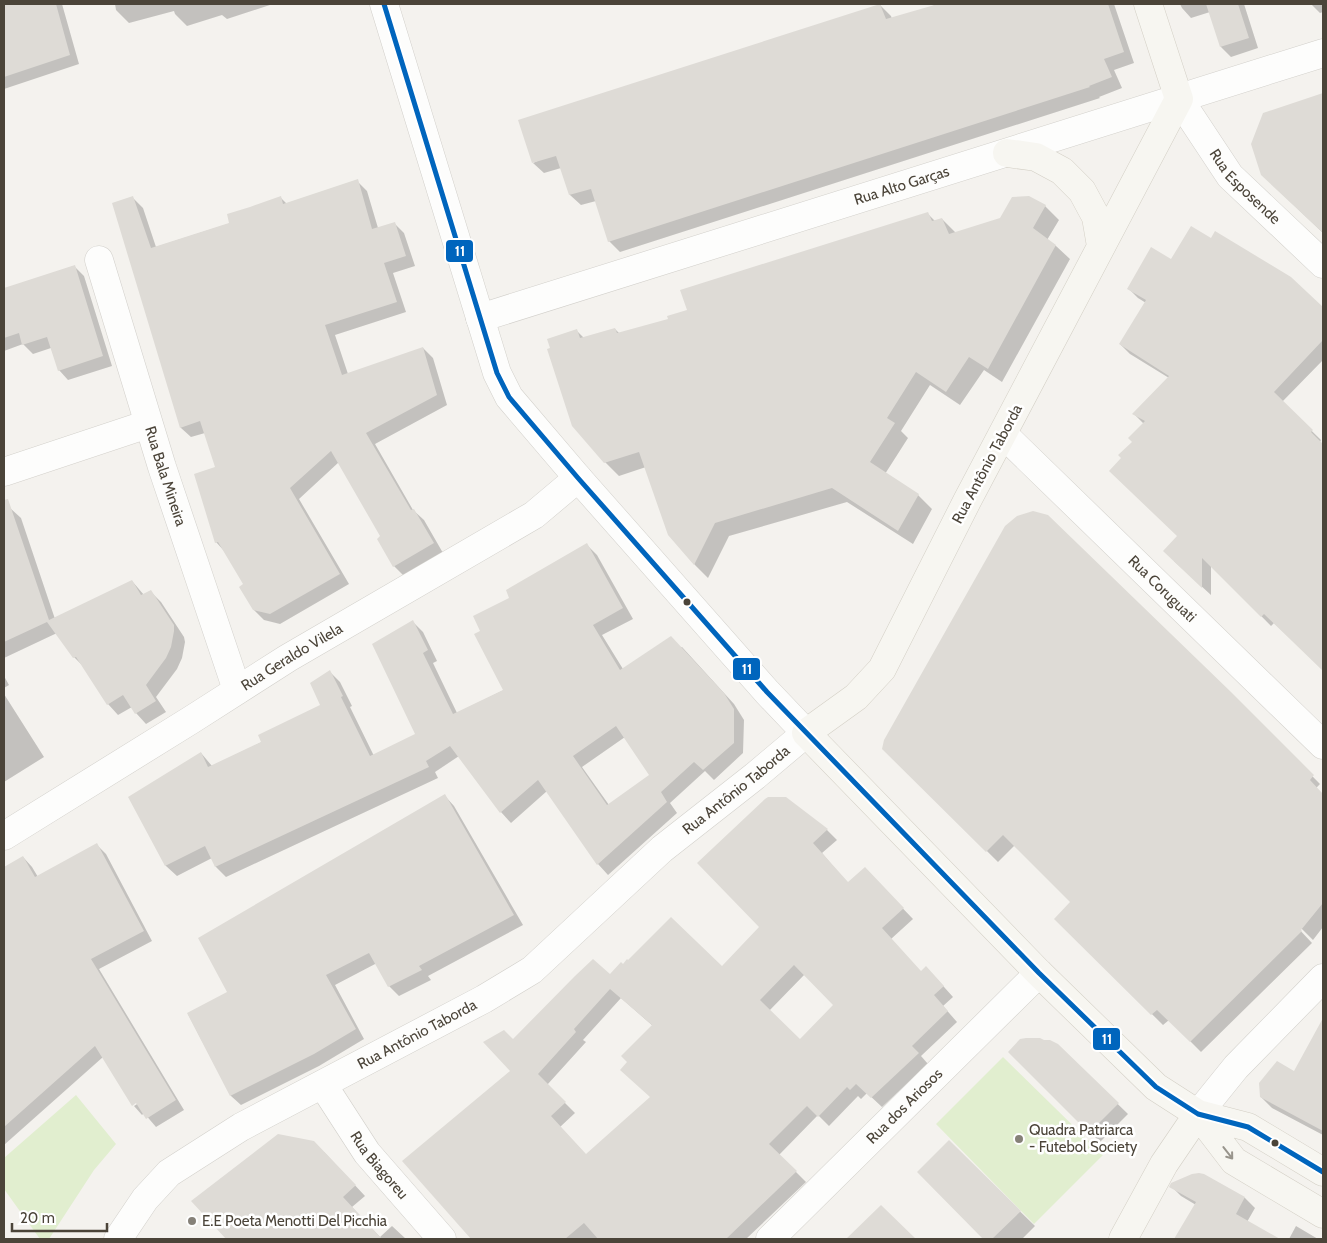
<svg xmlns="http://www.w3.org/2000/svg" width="1327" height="1243" viewBox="0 0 1327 1243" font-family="Cabin,sans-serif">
<rect width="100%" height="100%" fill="#f4f2ee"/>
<path fill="#e1eecf" d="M1003,1057L1103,1155L1034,1224L936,1124Z
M76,1095L116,1144L94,1170L49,1239H40L4,1189V1158Z"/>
<path fill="#0003" fill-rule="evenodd" d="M4,4H62L79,64L4,89Z
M115,4H273L227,19L222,15L187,26L175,14L174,11L129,23L116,10Z
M933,4H1114L1134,63L1114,70L1122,88L1099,97L1100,98L620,252L609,241L596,201L581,205L570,195L561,168L544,173L533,163L880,5L891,16L892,19L934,6Z
M1180,4H1244L1258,48L1231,57L1221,47L1210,12L1191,18L1182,8Z
M1311,4H1323V12L1320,13Z
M1323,94V233L1278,190L1264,114Z
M357,181L367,191L378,228L394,223L404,233L415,266L393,273L406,312L335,335L348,374L423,348L433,358L447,405L375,444L413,510L424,520L443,553L404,576L394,566L382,537L339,462L299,499L349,584L280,624L264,620L254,610L245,585L226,553L216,542L217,468L205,433L191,437L181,428L133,198L143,208L156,247L231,223L281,198L287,204Z
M1045,206L1059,220L1047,240L1056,246L1070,259L1002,382L984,370L960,405L930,385L901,431L908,438L885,474L918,495L932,509L913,544L847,502L729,536L708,578L695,565L669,535L646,467L619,476L605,462L577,331L584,338L615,329L620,334L669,320L688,311L928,214L935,221L942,219L956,233Z
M1211,240L1290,278L1323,309V360L1282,402L1321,440L1320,442L1323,445V669L1274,623L1271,626L1211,565V595L1174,561L1179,536L1122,458L1144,424L1134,414L1169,378L1130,354L1120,344L1146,303L1138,298L1129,289L1171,260Z
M74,266L84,276L112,366L68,380L59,370L51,348L33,354L23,344L4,351V289Z
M10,508L21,518L55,619L132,581L144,595L150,591L161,602L184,637L185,642L182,658L177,669L156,697L166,712L146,724L136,713L132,707L118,715L108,704L83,666L74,657L57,633L4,658V510Z
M587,545L597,555L633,619L602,635L623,669L682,647L734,704L744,720L743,753L714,780L705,771L670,803L677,813L608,875L598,864L547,791L511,823L501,812L459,756L435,772L438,778L226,877L216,867L212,858L177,876L166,866L130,797L201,753L212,766L262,742L322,705L330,672L340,682L352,706L350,707L374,756L417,734L413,622L423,632L437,661L433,663L457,713L504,690L482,631L511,598ZM625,737L651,776L609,805L582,767Z
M4,676L9,685L4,688Z
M1230,693L1320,784L1238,869L1262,892L1323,829V927L1313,940L1298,925L1297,927L1312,943L1201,1052L1169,1020L1163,1025L1056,919L1072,902L1015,845L998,862L883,748Z
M4,694L44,757L4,782Z
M445,796L454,806L523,925L428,976L431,980L399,996L389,986L377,963L335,985L364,1039L319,1066L241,1105L231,1096L188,1014L229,992Z
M786,799L827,830L837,840L822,853L848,884L865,869L913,919L891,939L921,973L936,978L953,997L943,1006L957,1022L921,1056L928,1064L882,1107L867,1093L861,1099L858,1096L829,1126L818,1115L779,1155L806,1182L746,1239H474L404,1161L511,1071L513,1041L624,966L722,968L761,927ZM805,974L835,1005L800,1041L769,1011ZM621,998L653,1026L628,1062L651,1098L587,1156L560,1127L575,1113L547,1085L586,1042L583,1040Z
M97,845L106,854L152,941L99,969L184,1110L156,1127L144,1113L142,1115L134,1106L142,1101L133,1103V1106V1105L103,1057L4,1145V1001L17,989L4,971V868L23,857L32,867L38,877Z
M1323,1021V1135L1272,1108L1261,1097L1295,1072Z
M1057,1045L1128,1114L1100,1142L1010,1052Z
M949,1142L1035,1226L1022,1239H985L919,1172Z
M324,1152L365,1196L352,1207L380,1237L392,1226L406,1239H227L193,1201Z
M1204,1175L1245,1198L1255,1208L1247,1222L1277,1239H1176L1196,1205L1181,1196L1171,1186Z
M881,1207L914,1239H852L850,1237Z
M1296,1226L1318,1239H1289Z"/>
<path fill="#dedbd6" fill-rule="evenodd" d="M4,4H56L70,55L4,77Z
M880,4L886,19L938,4H1108L1124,52L1104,59L1112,77L1089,86L1090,87L608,242L591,189L569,195L556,156L532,163L518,120Z
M1206,4H1238L1249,38L1220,47Z
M1323,93V233L1261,175L1251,144L1263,113Z
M358,179L372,229L395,222L406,256L384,263L397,302L325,325L342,375L423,347L437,395L366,433L411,510L414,509L434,543L393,567L377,539L380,536L331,451L290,488L340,574L270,614L253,610L239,587L243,584L218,542L215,543L194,474L215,467L200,421L180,428L112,203L133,196L151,248L229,223L227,214L250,207L281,196L283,204Z
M1029,196L1046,205L1033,228L1056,245L988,369L969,357L946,392L916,372L887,418L895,423L870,462L919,494L898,531L832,488L715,523L694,565L668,535L639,452L604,463L572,426L547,349L550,348L547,339L577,329L580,338L615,328L617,333L668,319L667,316L687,310L680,290L928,212L932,221L942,218L949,234L1000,218L1012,197Z
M1191,226L1211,238L1215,231L1291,277L1323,307V340L1274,392L1313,430L1311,432L1323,444V671L1264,614L1261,617L1202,558V588L1163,551L1177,536L1109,471L1121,458L1118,455L1132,442L1128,438L1145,421L1132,414L1169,376L1119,344L1146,300L1127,289L1151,247L1171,259Z
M75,265L103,356L58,371L47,337L22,345L19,333L4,338V288Z
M8,499L49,620L132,580L141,595L151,590L174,625V631L171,647L166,658L146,685L156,701L135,714L123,695L107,705L76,657L73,658L47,622L4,642V500Z
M1033,511L1048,515L1231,692L1314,775L1310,780L1323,794V903L1301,930L1302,931L1190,1042L1157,1010L1151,1015L1054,919L1070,902L1003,835L986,852L882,749L884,740L1005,526L1017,516Z
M587,543L623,608L593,625L620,670L671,636L724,693L734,709V743L703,770L694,762L661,792L667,802L597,865L538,780L500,813L450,746L426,761L429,767L215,867L205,846L165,866L128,797L201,752L208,767L261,742L258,735L320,705L310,683L330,670L343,696L341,697L370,756L415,734L372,644L413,620L428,650L423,653L453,714L503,690L474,634L480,631L473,616L509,598L506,590ZM616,726L649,775L607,805L573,756Z
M445,794L514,915L419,966L422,970L388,987L369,953L326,975L356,1029L314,1054L230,1096L187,1013L227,992L198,938Z
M768,797H786L828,829L813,843L848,882L865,867L904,908L882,928L921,971L926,966L944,986L934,995L948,1011L912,1046L919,1053L871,1098L856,1084L850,1090L847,1087L818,1117L807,1106L769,1144L797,1171L726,1239H598L584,1223L565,1239H471L402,1161L510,1071L483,1042L504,1030L513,1039L575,976L593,959L610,974L621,962L623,964L627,959L628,960L671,917L722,966L759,927L697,863L765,799ZM794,965L833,1005L800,1039L760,1000ZM610,989L652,1025L621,1056L627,1062L620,1070L650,1097L586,1154L551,1116L566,1102L538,1074L576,1032L574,1029Z
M97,843L144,931L91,959L176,1100L146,1119L136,1103L132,1106L95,1046L4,1127V867L23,856L35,877Z
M1323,1018V1131L1260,1097L1259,1083L1277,1061L1294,1071Z
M1026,1038H1040L1044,1040H1050L1058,1044L1119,1103L1089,1133L1008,1052L1020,1039Z
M278,1134L314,1141L356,1185L343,1197L382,1239H226L191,1201Z
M949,1140L1021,1211L992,1239H983L917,1172Z
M1199,1173L1204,1174L1245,1197L1236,1214L1280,1239H1174L1196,1202L1169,1187L1171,1183L1192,1174Z
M881,1205L916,1239H846Z"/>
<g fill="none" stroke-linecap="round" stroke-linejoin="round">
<defs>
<g id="street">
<path id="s1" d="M1179,99L1230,176L1323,264"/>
<path id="s2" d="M99,260L162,467L237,690"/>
<path id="s3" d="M480,318L1323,53"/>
<path id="s4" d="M1003,434L1323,745"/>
<path d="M4,472L148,424"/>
<path id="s5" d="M4,836L191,720L288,658L534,515L578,478"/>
<path id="s6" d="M323,1085L367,1153L442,1239"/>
<path d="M1198,1114L1236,1067L1323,978"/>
<path id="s7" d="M118,1239L145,1199L169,1173L241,1127L484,999L532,970L662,849L755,776L806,733L767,692L578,478L509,397L497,373L384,4"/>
<path id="s8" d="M770,1239L1039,973"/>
</g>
<path id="secondary" d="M1148,4L1179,99L967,501L882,669L856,697L806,733L1039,973L1156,1087L1198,1114L1248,1127L1323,1172
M1007,153L1036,157L1062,171L1082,191L1096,217L1101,246
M1198,1114L1234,1161L1323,1214
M1123,1239L1164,1164L1198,1114"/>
</defs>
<use href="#street" stroke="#d2d0cb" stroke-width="29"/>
<use href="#secondary" stroke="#d3cfc5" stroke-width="29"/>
<use href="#street" stroke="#fdfdfc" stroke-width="28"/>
<use href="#secondary" stroke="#f7f6f1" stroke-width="28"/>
<defs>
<path id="bus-1" d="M384,4L497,373L509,397L578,478L767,692L1039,973L1156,1087L1198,1114L1248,1127L1323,1172"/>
</defs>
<use href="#bus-1" stroke="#fff" stroke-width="9"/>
<use href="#bus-1" stroke="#0065bd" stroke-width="5"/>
</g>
<defs><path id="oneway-shaft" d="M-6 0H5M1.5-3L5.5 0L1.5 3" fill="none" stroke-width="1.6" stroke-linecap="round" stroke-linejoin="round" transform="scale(1.25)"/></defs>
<use stroke="#98948c" href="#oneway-shaft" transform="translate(1228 1153) rotate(52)"/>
<g fill="#4b4439" stroke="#fff" stroke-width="2">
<circle cx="687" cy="602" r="4.5"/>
<circle cx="1275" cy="1143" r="4.5"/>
</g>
<g fill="#868178" stroke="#fff" stroke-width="2">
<circle cx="1019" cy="1139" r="5"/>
<circle cx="192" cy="1221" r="5"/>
</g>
<g text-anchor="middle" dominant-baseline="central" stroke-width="5" stroke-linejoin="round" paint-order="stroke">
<g font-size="15" fill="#4b4439" stroke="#fff">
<text stroke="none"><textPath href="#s3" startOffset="442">Rua Alto Garças</textPath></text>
<text stroke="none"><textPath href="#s1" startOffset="110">Rua Esposende</textPath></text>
<text transform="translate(987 464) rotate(-62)">Rua Antônio Taborda</text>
<text stroke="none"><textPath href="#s2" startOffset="226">Rua Bala Mineira</textPath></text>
<text stroke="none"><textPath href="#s4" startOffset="222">Rua Coruguati</textPath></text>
<text stroke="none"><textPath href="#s5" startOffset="339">Rua Geraldo Vilela</textPath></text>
<text stroke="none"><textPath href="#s7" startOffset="772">Rua Antônio Taborda</textPath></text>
<text stroke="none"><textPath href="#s7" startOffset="368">Rua Antônio Taborda</textPath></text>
<text stroke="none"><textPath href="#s8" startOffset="189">Rua dos Ariosos</textPath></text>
<text stroke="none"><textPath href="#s6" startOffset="98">Rua Biagoreu</textPath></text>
</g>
<g font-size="15" fill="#4b4439" stroke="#fff" text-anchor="start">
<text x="1029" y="1130">Quadra Patriarca<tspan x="1029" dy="17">- Futebol Society</tspan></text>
<text x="202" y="1221">E.E Poeta Menotti Del Picchia</text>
</g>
</g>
<g stroke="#fff" stroke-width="2">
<rect x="445" y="239" width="29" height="24" rx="5" fill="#0065bd"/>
<rect x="732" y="657" width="29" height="24" rx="5" fill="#0065bd"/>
<rect x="1092" y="1027" width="29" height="24" rx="5" fill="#0065bd"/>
</g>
<g font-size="14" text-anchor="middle" font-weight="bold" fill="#fff">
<text x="460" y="256">11</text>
<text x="747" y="674">11</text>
<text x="1107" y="1044">11</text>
</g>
<rect width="1327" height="1243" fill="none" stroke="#4b4439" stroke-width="10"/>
<path d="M12 1223v8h95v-8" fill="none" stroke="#4b4439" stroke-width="2.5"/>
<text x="20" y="1223" font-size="15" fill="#4b4439" stroke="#ffffff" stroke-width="4" paint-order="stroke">20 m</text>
</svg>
